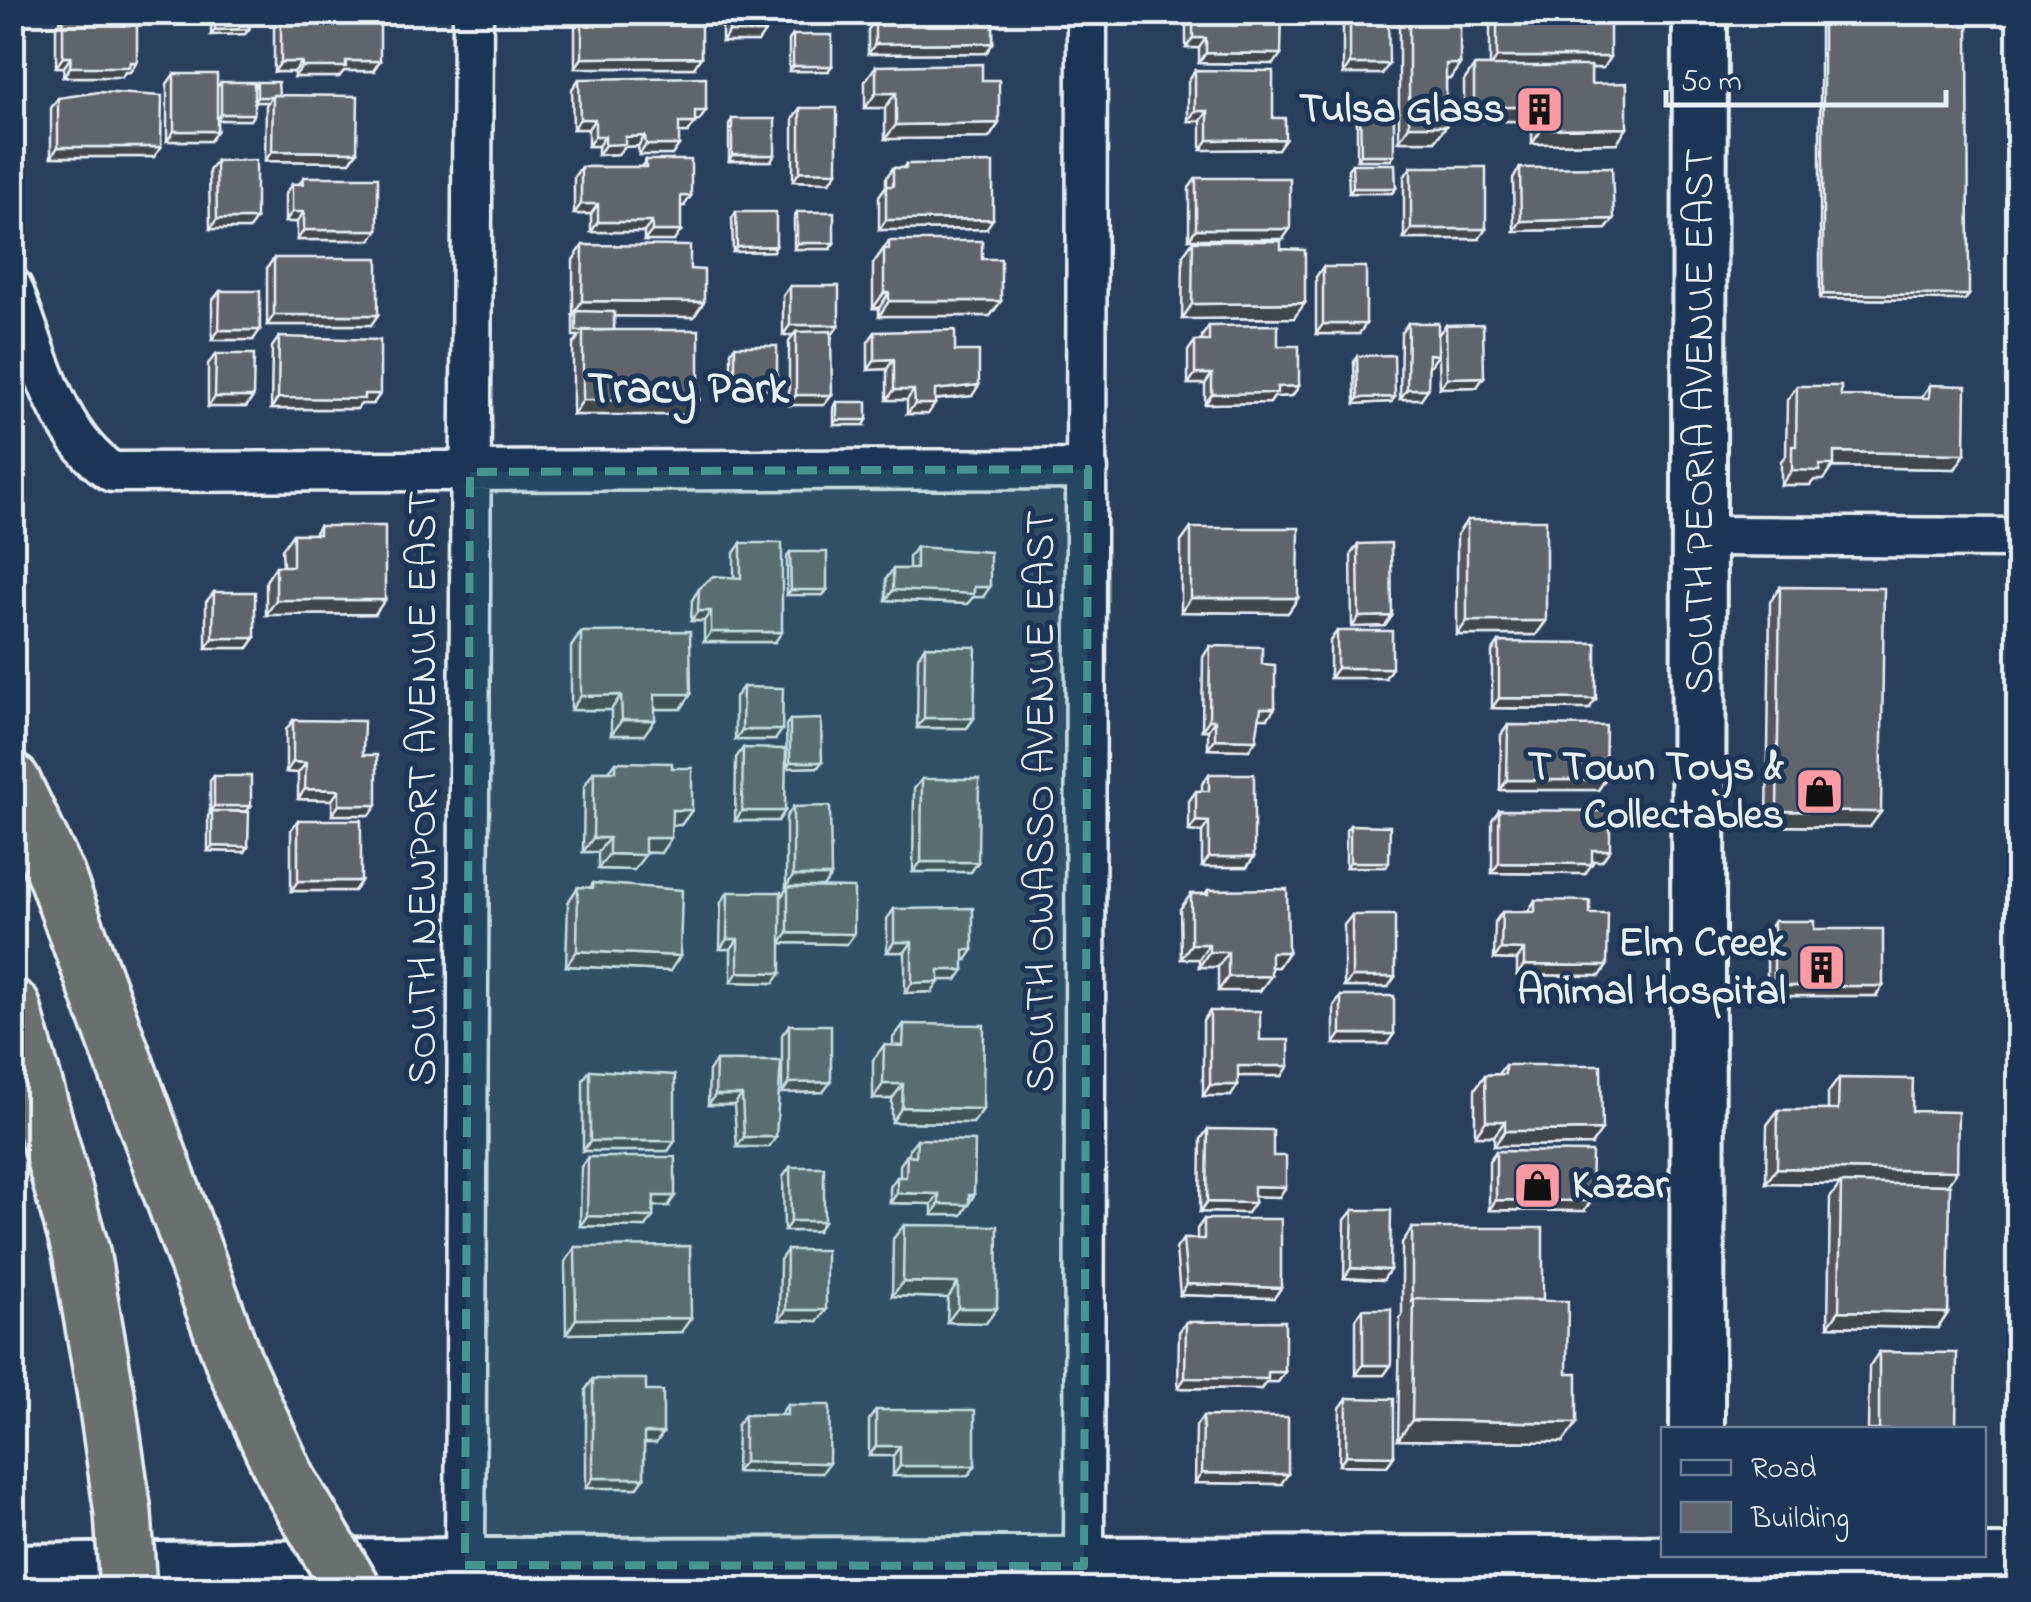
<svg xmlns="http://www.w3.org/2000/svg" width="2031" height="1602" viewBox="0 0 2031 1602" font-family="'Indie Flower',sans-serif">
<rect width="100%" height="100%" fill="#2a3f5b"/>
<filter id="ink" filterUnits="userSpaceOnUse"><feTurbulence type="fractalNoise" baseFrequency=".01" numOctaves="2"/><feDisplacementMap in="SourceGraphic" scale="20" xChannelSelector="R" yChannelSelector="G"/><feConvolveMatrix kernelMatrix="1 2 1 2 8 2 1 2 1" color-interpolation-filters="sRGB"/></filter>
<g filter="url(#ink)">
<g fill="none" stroke-linecap="round" stroke-linejoin="round">
<defs>
<path id="street" d="M12,287C37,349 55,435 112,472L1088,469
M1702,536L2018,538
M465,1565L473,12
M1084,1590L1087,12"/>
<path id="secondary" d="M1697,1430L1700,12
M12,1571L460,1565L2018,1562"/>
<path id="highway" d="M12,782L56,875L235,1365
M12,1007L81,1252L106,1395"/>
</defs>
<use href="#street" stroke="#e8f1f8" stroke-width="45"/>
<use href="#secondary" stroke="#e8f1f8" stroke-width="60"/>
<use href="#highway" stroke="#e8f1f8" stroke-width="62"/>
<use href="#street" stroke="#1d3557" stroke-width="38"/>
<use href="#secondary" stroke="#1d3557" stroke-width="52"/>
<use href="#highway" stroke="#6b706d" stroke-width="55"/>
<defs>
<path id="highway-bridge" d="M235,1365L288,1481L353,1590
M106,1395L123,1513L128,1590"/>
</defs>
<use href="#highway-bridge" stroke="#e8f1f8" stroke-width="62" stroke-linecap="butt"/>
<use href="#highway-bridge" stroke="#6b706d" stroke-width="55"/>
</g>
<path fill="#52575c" stroke="#e8f1f8" stroke-width="2.5" d="M69,12H120L137,62L130,72H125L122,77H63L64,67H56V27L63,17H66Z
M211,12H249V29L245,34L211,35Z
M575,12H636V20L694,68H575Z
M722,12H765L758,42H722Z
M876,12H993V43L986,53L868,54V30L875,20H877Z
M1186,12H1282L1274,64L1199,63V48H1186Z
M1351,12H1388L1382,74H1343V27L1351,17Z
M1399,12H1460V64L1450,79H1446V126L1435,141H1399Z
M1490,12H1610L1603,68H1591V84L1617,143L1532,144V121H1464V81L1474,66H1490Z
M1820,12H1968L1965,300L1820,299Z
M281,13L373,71H344L339,77H294V72H274V24Z
M793,35L828,71H789V40Z
M876,66L982,80L999,123L989,138L885,139V108H865V81Z
M1195,70L1273,118L1278,149L1201,150V121H1188V81Z
M174,74L217,87L221,82L254,87L257,82L279,95L357,152L350,162L265,161L266,105L268,102H254L250,120H217V131L210,141H167V84Z
M579,79L699,121H695L688,133H679L672,155H639L638,146L624,147L618,154L598,155V146H588V129H573L572,89Z
M58,98L161,147L154,157H51V108Z
M800,108L837,172L830,182L793,181V118Z
M1360,109L1394,155L1391,160H1357V114Z
M732,119L771,161H729V125Z
M646,160L684,206H681L674,241H644V232H591V214H574V177L581,167H641Z
M216,161L249,229H210L209,171Z
M906,164L986,229L879,230V196L886,186V178L893,168H903Z
M1352,164L1396,188L1392,193H1349L1348,169Z
M1411,167L1479,239H1404V177Z
M1520,168L1614,219L1606,229L1514,231L1513,178Z
M304,177L371,240H297V222H285V194L292,184H299Z
M1196,178L1283,239H1189V188Z
M736,212L776,246L773,251L733,252L732,218Z
M797,212L830,249H794V217Z
M2018,229V309H2006L2007,246Z
M889,241L982,259L1001,301L990,316H879V308H873V264Z
M1193,241L1281,249L1294,318L1182,319L1183,255Z
M583,245L690,269L694,317L614,316V330L699,400L688,415H573V345L579,336H573V260Z
M274,258L371,325H267V268Z
M1323,267L1359,334H1316V277Z
M790,286L832,335L824,405H789V342L793,335H783V296Z
M220,291L253,340H212V301Z
M1408,323L1438,355L1431,365H1429L1421,399H1400L1401,333Z
M1446,325L1477,387L1440,388L1438,335Z
M1209,326L1278,346L1299,386L1292,396L1274,397L1270,403L1205,404V384H1188V351L1195,341H1202V336Z
M2018,328V406H2008V343Z
M875,332L955,351L972,396L935,400L928,414H907V400H887V369L868,370V342Z
M279,337L380,394L373,404H361L357,409H271L272,347Z
M735,346L777,384L773,389H731V351Z
M216,354L253,397L246,407H208V364Z
M1357,356L1391,402L1355,404L1354,361Z
M1930,385L1965,454L1955,469L1832,467L1823,480H1814L1810,485H1781V461L1786,455L1787,400L1797,386L1841,396L1921,398Z
M837,402L864,425H834V407Z
M1467,520L1546,621L1536,635H1457V535Z
M319,526L375,614L266,615V581L276,566H283L282,549L293,534H314Z
M1191,528L1298,598L1288,613L1181,612V542Z
M741,543L775,642H704V621H691L692,600L699,589L734,578V553Z
M1358,544L1392,616L1385,626L1352,627L1351,554Z
M916,547L983,597H973L967,604L886,600V579L893,569H909V557Z
M790,552L827,590L823,595H787V557Z
M1780,587L1870,827L1767,826L1770,602Z
M214,592L255,638L248,648H206V602Z
M1337,631L1385,678H1330V641Z
M581,632L691,694L681,709H655L644,735H611V710H571V647Z
M1499,642L1589,709L1492,708V652Z
M925,646L974,718L967,728H917L918,657Z
M1210,646L1262,664L1268,718H1259L1249,750L1208,749V730H1202L1203,657Z
M743,687L775,740H735V697Z
M293,720L363,755L377,805L370,815H332V800L298,799V773L286,772V730Z
M790,720L818,767L787,768L786,725Z
M1508,725L1605,780L1598,790H1500L1501,735Z
M743,748L778,821H735L736,758Z
M616,762L672,768L692,810L681,825H672L661,853H645L634,870L598,869V852H583L584,786L594,771H609Z
M1209,774L1247,867H1202V832L1189,831V801L1196,791H1202V784Z
M214,776L251,806L247,811H210V781Z
M922,779L978,862L971,872H913L914,789Z
M793,807L823,887H786V817Z
M1499,810L1602,861H1592L1585,874L1492,873V820Z
M212,811L248,847L245,852L208,851V816Z
M298,820L361,881L354,891H291V830Z
M1350,825L1389,862L1386,867H1346V830Z
M593,883L670,971L566,966L568,902L578,887L590,888Z
M788,887L854,934L847,944L781,943L774,983L731,982V949H720L721,902L728,892L781,897Z
M1208,890L1288,952L1278,967H1271L1260,991H1218V967H1199V959H1181L1180,909L1191,894H1205Z
M1535,900L1590,914L1600,976L1517,975V960L1494,959L1495,922L1502,912H1528Z
M894,909L966,960H964L957,980H939L932,992L905,993V952H887V919Z
M1352,915L1388,987H1344V925Z
M1774,921L1876,996H1767V931Z
M1341,996L1387,1044H1334V1006Z
M1210,1011L1260,1040L1282,1076H1238L1231,1096H1203V1021Z
M904,1024L983,1109L973,1123L892,1122V1099H873V1060L884,1045L893,1046V1038Z
M789,1025L823,1092L782,1093V1035Z
M716,1061H781L769,1147H737L734,1105H708L709,1071Z
M1505,1065L1591,1145L1494,1146V1136H1475V1089L1485,1075L1498,1074Z
M590,1070L675,1141L668,1151H583V1080Z
M1839,1078L1912,1111L1947,1185L1948,1313L1938,1328L1828,1326L1830,1198L1840,1184L1766,1183L1767,1125L1778,1110H1828V1093Z
M1208,1129L1273,1156L1279,1197L1254,1196L1247,1213L1200,1212L1201,1139Z
M917,1139L974,1195L962,1215H932V1204L890,1203V1187L897,1177H900V1165L907,1155H909V1149Z
M1496,1151L1584,1211L1489,1210V1161Z
M588,1157L668,1206H653L646,1227L580,1226L581,1167Z
M790,1167L817,1231H784L783,1177Z
M1353,1210L1383,1280L1344,1278L1345,1220Z
M1204,1219L1281,1288L1274,1298L1180,1295L1176,1249L1183,1239H1197V1229Z
M904,1225L997,1308L986,1323L947,1322L948,1298L892,1296L893,1239Z
M1412,1228L1543,1300L1563,1442L1398,1440L1400,1318L1402,1316V1243Z
M575,1247L681,1332L566,1334L565,1262Z
M787,1250L826,1310L818,1321L779,1320L780,1260Z
M1363,1309L1391,1365L1384,1375H1356V1319Z
M1186,1322L1285,1372L1278,1382H1266L1261,1389L1178,1388L1179,1332Z
M1879,1352L1956,1430H1868L1869,1367Z
M593,1379L646,1391L663,1433L656,1443H644V1478L637,1488H586V1389Z
M1347,1398L1394,1456L1387,1466L1339,1465L1340,1408Z
M787,1405L822,1473L736,1472L737,1425L744,1415H780Z
M876,1410L975,1466L968,1476H893V1456H869V1420Z
M1203,1416L1281,1484L1195,1483L1196,1426Z"/>
<path fill="#42474b" stroke="#e8f1f8" stroke-width="2.5" d="M249,29L245,34L211,35L215,30Z
M729,32H765L758,42H722Z
M1193,38H1206L1199,48H1186Z
M993,43L986,53L868,54L875,44Z
M1206,53L1281,54L1274,64L1199,63Z
M63,57H71L64,67H56Z
M701,57L694,68H575L582,58Z
M1497,57H1610L1603,68H1490Z
M346,61H380L373,71H344L339,77H294L302,67Z
M137,62L130,72H125L122,77H63L70,67Z
M281,62H302L294,72H274Z
M1350,64H1389L1382,74H1343Z
M1446,64H1460L1450,79H1435Z
M793,66H832L828,71H789Z
M876,93H896L885,108H865Z
M257,97H272L268,102H254Z
M1474,107H1542L1532,121H1464Z
M695,111H706L699,121H688Z
M1195,111H1208L1201,121H1188Z
M221,114H254L250,120H217Z
M580,119H595L588,129H573Z
M679,123H695L688,133H672Z
M999,123L989,138L885,139L896,125Z
M1409,126H1446L1435,141H1399Z
M1627,128L1617,143L1532,144L1542,129Z
M174,131H217L210,141H167Z
M595,136H605L598,146H588Z
M645,136L638,146L624,147L618,154L598,155L605,145L625,137Z
M1285,139L1278,149L1201,150L1208,140Z
M646,145H679L672,155H639Z
M58,147H161L154,157H51Z
M272,151L357,152L350,162L265,161Z
M732,155H775L771,161H729Z
M1361,155H1394L1391,160H1357Z
M800,171L837,172L830,182L793,181Z
M1353,188H1396L1392,193H1349Z
M681,196H691L684,206H674Z
M581,204H598L591,214H574Z
M292,212H304L297,222H285Z
M217,219H256L249,229H210Z
M993,219L986,229L879,230L886,220Z
M1614,219L1606,229L1514,231L1521,221Z
M598,222H652L644,232H591Z
M1196,229H1290L1283,239H1189Z
M1411,229H1486L1479,239H1404Z
M304,230H378L371,240H297Z
M652,231H681L674,241H644Z
M797,243H834L830,249H794Z
M776,246L773,251L733,252L737,247Z
M2018,291V309H2006Z
M884,293H889L879,308H873Z
M1823,294L1969,295L1965,300L1820,299Z
M582,301L704,302L694,317L576,316V311L572,316Z
M889,301H1001L990,316H879Z
M1305,303L1294,318L1182,319L1192,304Z
M274,315H378L371,325H267Z
M1323,324H1366L1359,334H1316Z
M790,325H839L832,335H796V332L793,335H783Z
M219,330H260L253,340H212Z
M1429,354L1438,355L1431,365L1422,364Z
M894,359L887,369L868,370L875,360Z
M1195,374H1212L1205,384H1188Z
M1484,377L1477,387L1440,388L1447,378Z
M735,384H777L773,389H731Z
M979,385L972,396L928,400L935,390Z
M1299,386L1292,396L1274,397L1270,403L1205,404L1212,394L1277,387Z
M1407,389H1428L1421,399H1400Z
M894,390H914L907,400H887Z
M2018,391V406H2008Z
M364,394H380L373,404H361L357,409H271L278,398Z
M796,395H832L824,405H789Z
M215,397H253L246,407H208Z
M1395,397L1391,402L1355,404L1358,398Z
M583,400H699L688,415H573Z
M915,404H935L928,414H907Z
M837,420H867L864,425H834Z
M1834,452L1965,454L1955,469L1832,467L1823,480H1814L1810,485H1781L1792,470Z
M974,587H990L983,597H973L967,604L886,600L893,590Z
M791,590H827L823,595H787Z
M1191,598H1298L1288,613L1181,612Z
M276,600H385L375,614L266,615Z
M698,611H711L704,621H691Z
M1392,616L1385,626L1352,627L1359,617Z
M1467,621H1546L1536,635H1457Z
M711,632H782L775,642H704Z
M213,638H255L248,648H206Z
M1337,668H1392L1385,678H1330Z
M655,694H691L681,709H644Z
M621,695L611,710H571L581,696Z
M1499,698L1596,699L1589,709L1492,708Z
M1261,708H1275L1268,718H1254Z
M924,718H974L967,728H917Z
M622,720H655L644,735H611Z
M1209,720H1215L1208,730H1202Z
M742,730H782L775,740H735Z
M1215,739L1256,740L1249,750L1208,749Z
M293,762L306,763L298,773L286,772Z
M790,762H822L818,767L787,768Z
M1507,780H1605L1598,790H1500Z
M305,789L339,790L332,800L298,799Z
M339,805H377L370,815H332Z
M214,806H251L247,811H210Z
M672,810H692L681,825H662Z
M742,811H785L778,821H735Z
M1777,811L1881,812L1870,827L1767,826Z
M1196,821L1209,822L1202,832L1189,831Z
M593,838H609L598,852H583Z
M645,838H671L661,853L634,852Z
M212,846L248,847L245,852L208,851Z
M1592,850H1610L1602,861H1585Z
M609,854L645,855L634,870L598,869Z
M1209,857H1254L1247,867H1202Z
M921,862H978L971,872H913Z
M1350,862H1389L1386,867H1346Z
M1499,863L1592,864L1585,874L1492,873Z
M793,876H831L823,887H786Z
M298,881H361L354,891H291Z
M788,933L854,934L847,944L781,943Z
M727,939H738L731,949H720Z
M894,942H912L905,952H887Z
M1191,944H1209L1199,959H1181Z
M1501,949L1524,950L1517,960L1494,959Z
M964,950H973L966,960H957Z
M577,951L680,956L670,971L566,966Z
M1209,952H1228L1218,967H1199Z
M1271,952H1288L1278,967H1260Z
M1524,965L1607,966L1600,976L1517,975Z
M939,970H964L957,980H932Z
M738,972L781,973L774,983L731,982Z
M1271,976L1260,991H1218L1228,977Z
M1352,977H1395L1388,987H1344Z
M939,982L932,992L905,993L912,983Z
M1774,986H1883L1876,996H1767Z
M1341,1034H1394L1387,1044H1334Z
M1238,1066H1289L1282,1076H1231Z
M831,1082L823,1092L782,1093L789,1083Z
M883,1084H903L892,1099H873Z
M1210,1085H1238L1231,1096H1203Z
M715,1095H742L734,1105H708Z
M902,1107L983,1109L973,1123L892,1122Z
M1486,1121H1505L1494,1136H1475Z
M1602,1130L1591,1145L1494,1146L1505,1131Z
M744,1137H776L769,1147H737Z
M590,1141H675L668,1151H583Z
M1777,1168L1957,1171L1947,1185L1766,1183Z
M1254,1186L1286,1187L1279,1197L1247,1196Z
M897,1193L939,1194L932,1204L890,1203Z
M969,1195H974L962,1215H932L939,1204Z
M654,1196H675L668,1206H646Z
M1496,1200L1591,1201L1584,1211L1489,1210Z
M1207,1202L1254,1203L1247,1213L1200,1212Z
M587,1216L653,1217L646,1227L580,1226Z
M791,1221H824L817,1231H784Z
M1351,1268L1390,1270L1383,1280L1344,1278Z
M903,1282L958,1283L948,1298L892,1296Z
M1187,1284L1281,1288L1274,1298L1180,1295Z
M958,1308H997L986,1323L947,1322Z
M786,1310H826L818,1321L779,1320Z
M1839,1311L1948,1313L1938,1328L1828,1326Z
M691,1318L681,1332L566,1334L576,1319Z
M1363,1365H1391L1384,1375H1356Z
M1268,1372H1285L1278,1382H1266L1261,1389L1178,1388L1185,1378Z
M1412,1420L1577,1423L1563,1442L1398,1440Z
M644,1433H663L656,1443H637Z
M876,1446H900L893,1456H869Z
M1346,1455L1394,1456L1387,1466L1339,1465Z
M744,1462L829,1463L822,1473L736,1472Z
M900,1466H975L968,1476H893Z
M1202,1473L1288,1474L1281,1484L1195,1483Z
M593,1478H644L637,1488H586Z"/>
<path fill="#5f656b" stroke="#e8f1f8" stroke-width="2.5" d="M71,12L137,13V62H130L129,67H70L71,57H63V17H71Z
M215,12H249V29L215,30Z
M582,12H636V20H701V57L582,58Z
M729,12H765V32H729Z
M884,12H993V43L875,44V20L884,19Z
M1193,12H1282L1281,54L1206,53V38H1193Z
M1358,12H1388L1389,64H1350V17H1358Z
M1409,12H1460V64H1446V126H1409Z
M1497,12H1610V57H1497Z
M1823,12H1968L1969,295L1823,294Z
M281,13H380V61H346V67H302V62H281Z
M793,35H832V66H793Z
M982,64V80H999V123L896,125V93H876V66Z
M1474,66H1591V84L1627,83V128L1542,129V107H1474Z
M1195,70L1273,71V118H1285V139L1208,140V111H1195Z
M174,74H217V131H174Z
M706,77V111H695V123H679V145H646L645,136L625,137V144L605,145V136H595V119H580L579,79Z
M221,82H254V114H221Z
M257,82H278L279,95H273V97H257Z
M99,92L162,96L161,147H58V98Z
M273,95L358,96L357,152L272,151Z
M800,108H837V172L800,171Z
M1360,109H1394V155H1361Z
M732,119H775V155H732Z
M256,160V219H217L216,161Z
M646,160H691V196H681V231H652V222H598V204H581V167H646Z
M993,163V219L886,220V186H893V168H906V164Z
M1352,164H1395L1396,188H1353Z
M1411,167H1486V229H1411Z
M1612,167L1614,219L1521,221L1520,168Z
M304,177H378V230H304V212H292V184H303Z
M1196,178H1290V229H1196Z
M736,212H776V246L737,247Z
M797,212H834V243H797Z
M889,241H982V259H1001V301H889V293H884V249H889Z
M1193,241H1281V249L1305,250V303L1192,304Z
M583,245L690,246V269L704,270V302L582,301Z
M274,258H378V315H274Z
M1323,267H1366V324H1323Z
M790,286H839V325H790Z
M220,291H260V330H219Z
M576,311L614,312V330L576,331Z
M1408,323H1438V355L1429,354L1428,389H1407Z
M1483,324L1484,377L1447,378L1446,325Z
M1278,325V346H1299V386L1277,387V393L1212,394V374H1195V341H1209V326Z
M583,330H699V400H583Z
M955,330V351H979V385L935,390V404H915L914,390H894V359L875,360V332Z
M831,331L832,395H796V332Z
M279,337L380,340V394H364V399L278,398Z
M735,346H777V384H735Z
M216,354H254L253,397H215Z
M1394,355L1395,397L1358,398L1357,356Z
M1930,385L1966,386L1965,454L1834,452V465H1820V471L1792,470V446H1796L1797,386H1841V396L1929,398Z
M837,402H867V420H837Z
M1467,520H1546V621H1467Z
M319,526H385V600H276V566H293V534H319Z
M1191,528H1299L1298,598H1191Z
M741,543H782V632H711V611H698L699,589L713,576L741,578Z
M1391,543L1392,616L1359,617L1358,544Z
M916,547L990,552V587H974V594L893,590V569H916Z
M790,552H827V590H791Z
M1780,587L1884,588L1881,812L1777,811Z
M214,592H255V638H213Z
M690,631L691,694H655V720H622L621,695L581,696V632Z
M1337,631H1392V668H1337Z
M1499,642L1596,643V699L1499,698Z
M925,646L976,647L974,718H924Z
M1210,646L1262,647V664L1275,665V708H1261L1256,740L1215,739V720H1209Z
M743,687L783,688L782,730H742Z
M821,719L822,762H790V720Z
M293,720L364,721L363,755H377V805H339V790L305,789L306,763L293,762Z
M1508,725L1606,726L1605,780H1507Z
M743,748L786,749L785,811H742Z
M616,762L672,763V768H692V810H672L671,838H645V855L609,854V838H593L594,771H616Z
M1209,774H1254V857H1209V822L1196,821V791H1209Z
M214,776H251V806H214Z
M922,779H979L978,862H921Z
M830,806L831,876H793V807Z
M1499,810L1610,811V850H1592V864L1499,863Z
M212,811L249,812L248,847L212,846Z
M298,820H361V881H298Z
M1350,825L1390,826L1389,862H1350Z
M593,883L682,890L680,956L577,951L578,887L593,888Z
M788,887L854,888V934L788,933Z
M1287,889L1288,952H1271V976L1228,977V952H1209V944H1191V894H1208V890Z
M728,892H781V973L738,972V939H727Z
M1535,900L1590,901V914H1608L1607,966L1524,965V950L1501,949L1502,912H1535Z
M973,908V950H964V970H939V982L912,983V942H894V909Z
M1352,915H1395V977H1352Z
M1774,921H1814V929H1883V986H1774Z
M1341,996H1394V1034H1341Z
M1210,1011H1260V1040H1289V1066H1238V1085H1210Z
M904,1024L984,1025L983,1109L902,1107L903,1084H883L884,1045L903,1046Z
M789,1025H831V1082L789,1083Z
M716,1061H781L776,1137H744L742,1095H715Z
M1505,1065H1601L1602,1130L1505,1131V1121H1486L1485,1075L1505,1074Z
M590,1070L675,1075V1141H590Z
M1839,1078L1913,1079L1912,1111L1958,1112L1957,1171L1777,1168L1778,1110H1838Z
M1208,1129L1273,1130V1156H1286V1187L1254,1186V1203L1207,1202Z
M917,1139L975,1141L974,1195H969V1205L939,1204V1194L897,1193V1177H906L907,1155L916,1156Z
M1496,1151L1592,1152L1591,1201L1496,1200Z
M588,1157H675V1196H654L653,1217L587,1216Z
M790,1167H824V1221H791Z
M1841,1183L1950,1185L1948,1313L1839,1311Z
M1353,1210H1391L1390,1270L1351,1268Z
M1204,1219H1281V1288L1187,1284L1183,1239H1204Z
M904,1225L998,1226L997,1308H958V1283L903,1282Z
M1412,1228H1543V1300L1414,1299L1412,1301Z
M690,1246L691,1318L576,1319L575,1247Z
M787,1250H826V1310H786Z
M1414,1299L1568,1301L1567,1373H1577V1423L1412,1420Z
M1363,1309H1391V1365H1363Z
M1285,1321V1372H1268V1379L1185,1378L1186,1322Z
M1879,1352L1957,1353L1956,1430H1879Z
M593,1379H646V1391H663V1433H644V1478H593Z
M1347,1398L1394,1399V1456L1346,1455Z
M787,1405H830L829,1463L744,1462V1415H787Z
M876,1410H975V1466H900V1446H876Z
M1203,1416L1288,1417V1474L1202,1473Z"/>
</g>
<path fill="#459590" fill-opacity="0.2" stroke="#459590" stroke-width="8" stroke-dasharray="20 12" stroke-linejoin="round" d="M1088,469L1084,1566L465,1565L470,472Z"/>
<defs>
<symbol id="building-square" viewBox="-11 -11 22 22"><rect x="-9" y="-9" width="18" height="18" rx="4" fill="#ff9aa2" stroke="#1d3557"/><path d="M-4-6H4V6H1V3H-1V6H-4ZM-2.5-4.3h1.7v1.8h-1.7ZM.8-4.3h1.7v1.8H.8ZM-2.5-1h1.7V.8h-1.7ZM.8-1h1.7V.8H.8Z" fill="#111"/></symbol>
<symbol id="shop-square" viewBox="-11 -11 22 22"><rect x="-9" y="-9" width="18" height="18" rx="4" fill="#ff9aa2" stroke="#1d3557"/><path d="M-5-2.5h2.3a2.7 3.5 0 0 1 5.4 0H5L5.5 6h-11ZM-1.5-2.5h3a1.5 2.3 0 0 0-3 0Z" fill="#111"/></symbol>
</defs>
<g fill-rule="evenodd">
<use href="#building-square" x="1512" y="82" width="55" height="55"/>
<use href="#shop-square" x="1792" y="764" width="55" height="55"/>
<use href="#building-square" x="1794" y="940" width="55" height="55"/>
<use href="#shop-square" x="1510" y="1158" width="55" height="55"/>
</g>
<g text-anchor="middle" dominant-baseline="central" stroke-width="10" stroke-linejoin="round" paint-order="stroke">
<g font-size="42" font-weight="bold" fill="#e8f1f8" stroke="#1d3557" text-anchor="end">
<text x="1505" y="110">Tulsa Glass</text>
<text x="1784" y="768">T Town Toys &amp;<tspan x="1784" dy="48">Collectables</tspan></text>
<text x="1786" y="944">Elm Creek<tspan x="1786" dy="48">Animal Hospital</tspan></text>
<text x="1572" y="1186" text-anchor="start">Kazar</text>
</g>
<g font-size="42" fill="#e8f1f8" stroke="#1d3557">
<text transform="translate(1701 421) rotate(-90)">SOUTH PEORIA AVENUE EAST</text>
<text transform="translate(424 788) rotate(-90)">SOUTH NEWPORT AVENUE EAST</text>
<text transform="translate(1042 801) rotate(-90)">SOUTH OWASSO AVENUE EAST</text>
</g>
<g font-size="45" font-weight="bold" fill="#e8f1f8" stroke="#1d3557">
<text x="688" y="391">Tracy Park</text>
</g>
</g>
<rect width="2031" height="1602" fill="none" stroke="#1d3557" stroke-width="50"/>
<rect x="25" y="25" width="1981" height="1552" fill="none" stroke="#e8f1f8" stroke-width="4" filter="url(#ink)"/>
<rect x="1661" y="1427" width="325" height="130" fill="#1d3557" stroke="#6e8097" stroke-width="2.5"/>
<rect x="1681" y="1460" width="50" height="15" fill="#1d3557" stroke="#6e8097" stroke-width="2.5"/>
<text x="1751" y="1477" font-size="30" fill="#e8f1f8">Road</text>
<rect x="1681" y="1502" width="50" height="30" fill="#5f656b" stroke="#6e8097" stroke-width="2.5"/>
<text x="1751" y="1527" font-size="30" fill="#e8f1f8">Building</text>
<path d="M1666 90v15h280v-15" fill="none" stroke="#e8f1f8" stroke-width="5"/>
<text x="1681" y="90" font-size="30" fill="#e8f1f8" stroke="#1d3557" stroke-width="8" paint-order="stroke">50 m</text>
</svg>
